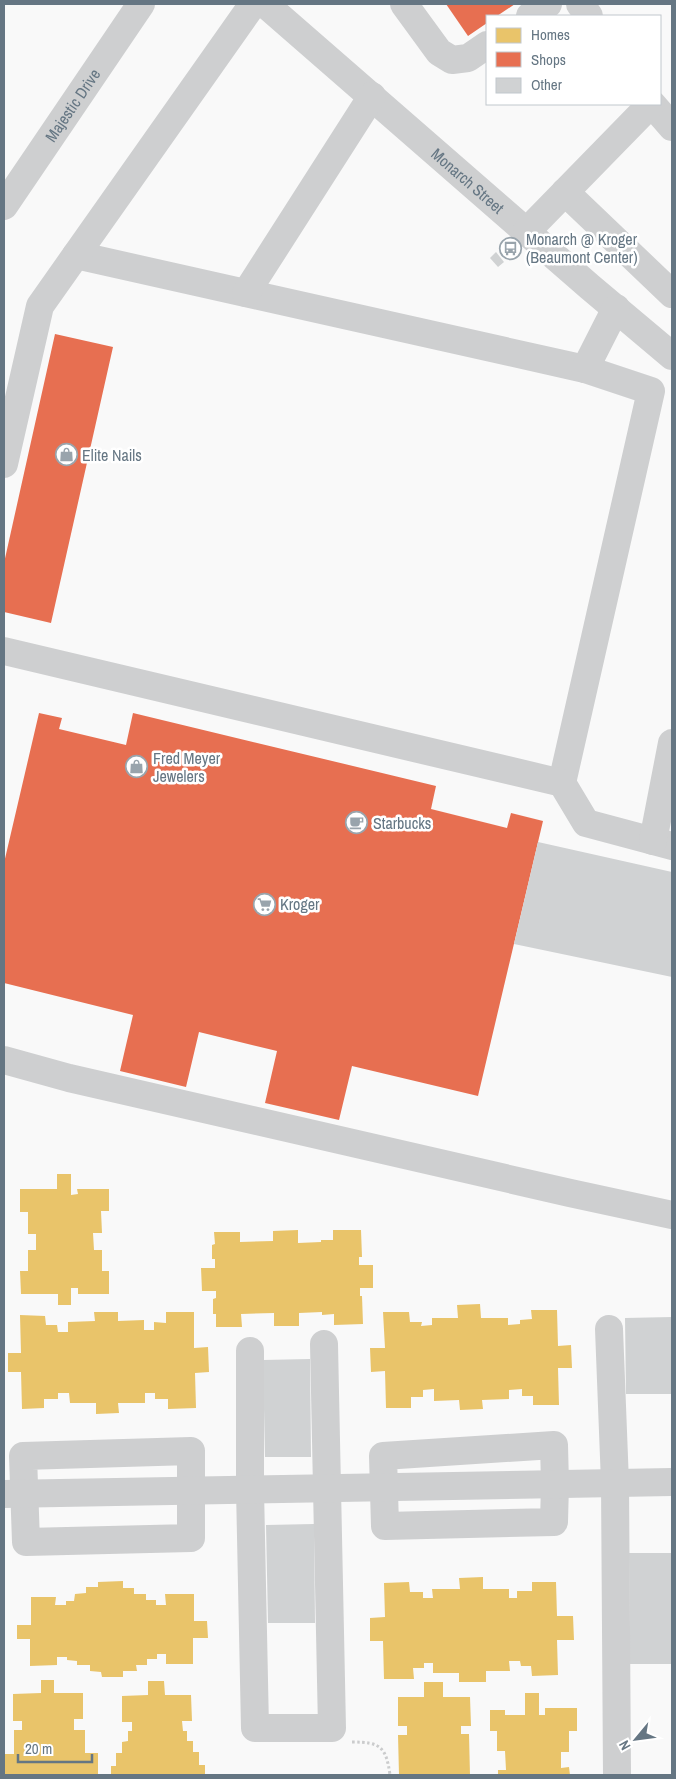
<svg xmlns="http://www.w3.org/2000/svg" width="676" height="1779" viewBox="0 0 676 1779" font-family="'Archivo Narrow',sans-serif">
<rect width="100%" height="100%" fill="#f9f9f9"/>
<path fill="#e9c46a" d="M57,1174H71V1195L78,1194L77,1189H109V1211H101L102,1233H93L94,1250H102V1271H109V1294H78V1288H71V1305H58V1294H21L20,1271H28V1250H36V1234H28V1212H20V1189H57Z
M298,1230V1243L321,1242V1240H333V1230H361L362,1257H359V1265H373V1288H360V1296H362L363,1324L334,1325V1314L322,1315V1312L299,1313V1326H274V1313L241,1314L242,1327H216V1314H213V1299L216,1298V1291H202L201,1268H215V1259H212V1245L215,1244L214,1232H240V1242L273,1241V1231Z
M480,1304L481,1318H508V1325L520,1324V1320L532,1319L531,1310H557L558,1346L571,1345L572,1368H558L559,1405H533V1396H522V1389L509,1390V1399L482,1400L483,1409L460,1410L459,1400L434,1401V1389L423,1390V1397H411V1408H386L385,1371L371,1372L370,1348H385L383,1312H409L410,1322H422L421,1326L432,1325V1318H458L457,1305Z
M94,1312H118V1321L144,1320V1330H154V1322L166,1323V1312H194V1348L208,1347L209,1372L195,1373L196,1408L168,1409V1399H155V1393H145V1403H118L119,1413L96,1414V1403H70L69,1393H58V1399H44V1408L22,1409L21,1372H8V1353H21L20,1315L45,1316L46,1325H57L58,1332H68V1322L95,1321Z
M483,1577V1589H509V1598H517V1591H532V1582H556L557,1616H573L574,1640H557L558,1675L532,1676L531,1666H521L520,1661H509L510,1671H486V1682H459V1673H433V1663H424V1668H413L414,1679H384L383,1641H370V1618L385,1617L384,1583L409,1582L410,1592H423V1598H433L432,1589H460L459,1578Z
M123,1581V1588H134V1594H146V1600H156V1605H166L165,1594H194V1621H207L208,1638H193V1664H166V1654H157V1659H147V1665H136L137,1671H123V1677H102L101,1672L90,1671V1665H77V1661L67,1660V1657H57V1665L30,1666V1639H17V1625H31V1597H56L55,1605H66V1601H74L75,1594L86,1593V1587H98V1582Z
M41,1680H54V1693H83V1719H74V1730H85V1753H98V1775H4V1754H14V1730H22V1721H13V1694L41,1693Z
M148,1681H164L165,1695H191L192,1721H182L183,1731H187V1741H193V1752H199V1765H205V1775H111V1766H116V1753H122V1742L128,1741V1731H132V1722H122V1696L148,1695Z
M424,1682H443V1697H470L471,1726H461V1734H469L470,1775H399L398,1735H407V1726H398V1697H424Z
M525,1693H539V1715H545V1708H577V1731H569V1752H561V1768L569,1767L570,1775H498V1770H506L505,1751H497V1731H490V1710H505V1715H525Z"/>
<path fill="#e76f51" d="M446,4H515L497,16H487V23L468,36Z
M55,334L113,347L51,623L4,612V563Z
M39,713L62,718L59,729L126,745L133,713L436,786L431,809L507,828L511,813L543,821L478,1096L352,1066L339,1120L265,1103L277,1051L199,1032L186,1087L120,1071L133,1015L4,983V863Z"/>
<path fill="#d0d2d3" d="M496,252L504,262L498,267L490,258Z
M538,842L672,872V977L514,944Z
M672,1317V1394H626L625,1318Z
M310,1359L311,1457H265L263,1360Z
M314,1524L315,1623H268L266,1525Z
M629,1553H672V1664H630Z"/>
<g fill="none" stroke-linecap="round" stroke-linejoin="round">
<path stroke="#cbcccd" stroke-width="3" stroke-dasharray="2.5 2.5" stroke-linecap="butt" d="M352,1742C381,1742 386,1747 390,1775"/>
<g stroke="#cecfd0" stroke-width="28">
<path id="s1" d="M265,4L590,287L672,356"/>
<path d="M404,4L439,52L452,60L468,58L487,45"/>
<path d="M580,4L589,16"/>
<path d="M530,16L548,4"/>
<path d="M652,104L672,127"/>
<path d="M565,192L672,294"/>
<path id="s2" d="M4,206L141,4"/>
<path d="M527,231L651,104"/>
<path d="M76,255L585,369L651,391L562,783"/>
<path d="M246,293L372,96"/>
<path d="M585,369L616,308"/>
<path d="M4,464L40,306L253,4"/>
<path d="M4,651L562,783L586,823L672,846"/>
<path d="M653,841L672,743"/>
<path d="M4,1060L69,1078L570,1193L672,1215"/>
<path d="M609,1329L615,1483L617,1775"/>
<path d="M250,1351V1489L255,1728H332L324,1344"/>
<path d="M554,1445L555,1484L554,1522L385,1526L383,1456Z"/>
<path d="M191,1451V1538L26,1542L23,1456Z"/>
<path d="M4,1494L672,1482"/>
</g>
</g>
<defs>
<symbol id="bus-ring" viewBox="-11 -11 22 22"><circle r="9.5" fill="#fff" stroke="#99a4ac" stroke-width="1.5"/><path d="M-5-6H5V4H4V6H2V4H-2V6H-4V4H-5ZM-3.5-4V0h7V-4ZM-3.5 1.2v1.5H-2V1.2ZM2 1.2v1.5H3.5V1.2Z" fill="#99a4ac"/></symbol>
<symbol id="shop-ring" viewBox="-11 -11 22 22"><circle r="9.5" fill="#fff" stroke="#99a4ac" stroke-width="1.5"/><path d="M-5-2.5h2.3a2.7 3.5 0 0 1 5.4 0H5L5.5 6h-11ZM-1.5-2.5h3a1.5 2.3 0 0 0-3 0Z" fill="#99a4ac"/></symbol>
<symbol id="cafe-ring" viewBox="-11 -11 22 22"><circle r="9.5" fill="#fff" stroke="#99a4ac" stroke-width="1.5"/><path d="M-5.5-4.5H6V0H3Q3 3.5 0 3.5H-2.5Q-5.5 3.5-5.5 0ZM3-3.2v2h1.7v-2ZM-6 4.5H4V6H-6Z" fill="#99a4ac"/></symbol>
<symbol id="supermarket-ring" viewBox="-11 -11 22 22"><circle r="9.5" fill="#fff" stroke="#99a4ac" stroke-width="1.5"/><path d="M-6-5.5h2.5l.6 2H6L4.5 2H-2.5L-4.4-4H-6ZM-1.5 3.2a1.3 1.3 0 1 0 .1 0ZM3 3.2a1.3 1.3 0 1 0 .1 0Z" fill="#99a4ac"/></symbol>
</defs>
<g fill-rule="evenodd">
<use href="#bus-ring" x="498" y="236" width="25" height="25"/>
<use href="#shop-ring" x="54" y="442" width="25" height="25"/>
<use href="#shop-ring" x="124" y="754" width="25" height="25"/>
<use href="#cafe-ring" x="344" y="810" width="25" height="25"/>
<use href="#supermarket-ring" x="252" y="892" width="25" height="25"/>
</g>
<g text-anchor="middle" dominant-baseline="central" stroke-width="5" stroke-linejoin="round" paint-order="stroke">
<g font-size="16" fill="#657683" stroke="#fff">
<text stroke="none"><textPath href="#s2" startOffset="122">Majestic Drive</textPath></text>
<text stroke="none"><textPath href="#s1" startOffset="269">Monarch Street</textPath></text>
</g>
<g font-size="16" fill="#657683" stroke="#fff" text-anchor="start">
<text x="526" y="239">Monarch @ Kroger<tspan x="526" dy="18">(Beaumont Center)</tspan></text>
<text x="82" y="455">Elite Nails</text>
<text x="153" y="758">Fred Meyer<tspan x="153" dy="18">Jewelers</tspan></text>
<text x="373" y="823">Starbucks</text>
<text x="280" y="904">Kroger</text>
</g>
</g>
<rect width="676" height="1779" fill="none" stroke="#657683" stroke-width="10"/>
<rect x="486" y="15" width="175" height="90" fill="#ffffff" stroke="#c1c8cd"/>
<rect x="496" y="28" width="25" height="15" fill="#e9c46a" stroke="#c1c8cd"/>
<text x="531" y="40" font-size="15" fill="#657683">Homes</text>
<rect x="496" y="52" width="25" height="15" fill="#e76f51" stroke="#c1c8cd"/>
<text x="531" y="65" font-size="15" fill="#657683">Shops</text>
<rect x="496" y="78" width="25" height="15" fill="#d0d2d3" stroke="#c1c8cd"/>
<text x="531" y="90" font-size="15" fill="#657683">Other</text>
<g transform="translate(636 1739) rotate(241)" stroke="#ffffff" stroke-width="4" paint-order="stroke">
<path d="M0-4L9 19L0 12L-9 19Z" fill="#657683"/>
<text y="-8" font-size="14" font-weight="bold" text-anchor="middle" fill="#657683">N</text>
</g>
<path d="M18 1754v8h74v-8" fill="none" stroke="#657683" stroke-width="2.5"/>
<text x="25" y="1754" font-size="15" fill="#657683" stroke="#ffffff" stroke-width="4" paint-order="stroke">20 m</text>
</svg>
